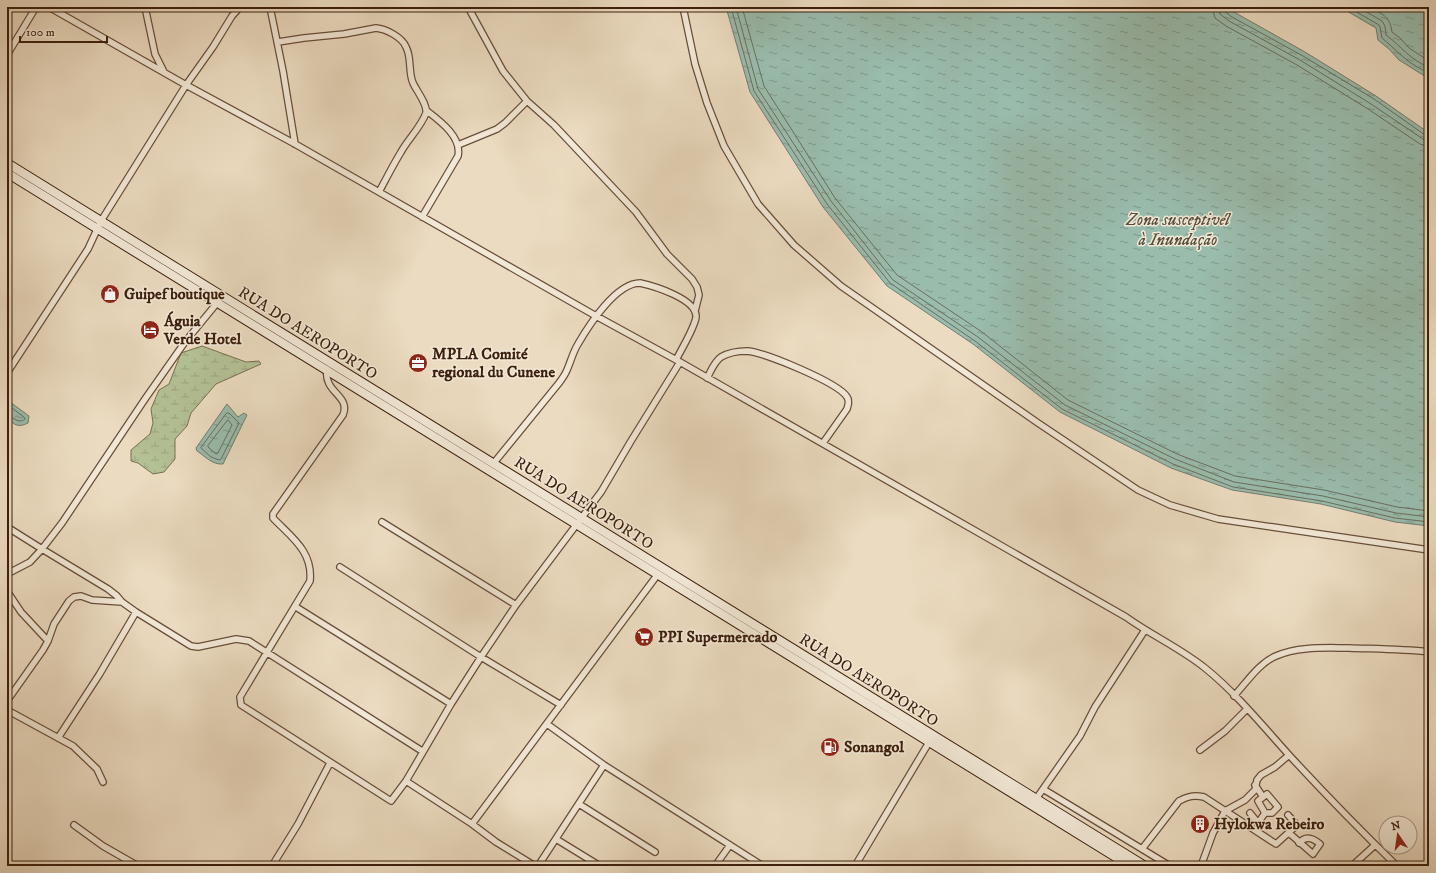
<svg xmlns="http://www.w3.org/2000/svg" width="1436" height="873" viewBox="0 0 1436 873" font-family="'IM FELL DW Pica',serif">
<defs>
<pattern id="wetland-marsh" width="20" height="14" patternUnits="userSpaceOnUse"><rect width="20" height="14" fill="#b3c195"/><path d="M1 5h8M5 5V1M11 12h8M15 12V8" fill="none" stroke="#9ba57f"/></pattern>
<pattern id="water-ripples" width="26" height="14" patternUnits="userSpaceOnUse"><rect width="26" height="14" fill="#99bcad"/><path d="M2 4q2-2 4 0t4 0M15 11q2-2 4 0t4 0" fill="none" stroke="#7e988b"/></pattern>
</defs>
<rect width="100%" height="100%" fill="#ebdbc0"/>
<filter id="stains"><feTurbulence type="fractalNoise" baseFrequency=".005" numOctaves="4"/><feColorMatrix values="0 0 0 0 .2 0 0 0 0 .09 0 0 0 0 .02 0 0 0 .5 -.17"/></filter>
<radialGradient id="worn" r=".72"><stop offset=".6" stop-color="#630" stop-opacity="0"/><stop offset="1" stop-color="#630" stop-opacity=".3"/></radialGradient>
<path fill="url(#wetland-marsh)" stroke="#787051" d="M202,346L246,362L259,361L261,364L216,384L191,413L187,426L175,439V459L164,472L153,474L138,463L131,461V450L150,434L153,423L151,409L159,390L169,384L181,353Z"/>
<path fill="url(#water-ripples)" stroke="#747d6d" d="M726,7H1225L1305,52L1376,96L1429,133V526L1395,522L1321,504L1232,490L1171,468L1060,412L973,344L887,286L823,207L750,92Z
M1340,7H1429V76L1423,75L1399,60L1389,49L1378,40L1376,28Z
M7,402H10L29,416L28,423C18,428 15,425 7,418Z
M227,404L238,417L244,413L247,415L223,464C212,465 205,456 197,451L196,448Z"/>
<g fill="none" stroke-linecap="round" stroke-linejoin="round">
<path stroke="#6a6e5d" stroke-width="1" d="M731,7L754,91L827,204L890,283L975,341L1062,409L1173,464L1233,487L1322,501L1395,518L1429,522
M736,7L758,89L831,201L893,280L978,337L1065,405L1175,459L1234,482L1323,496L1396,513L1429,517
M742,7L764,86L835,198L897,275L982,332L1068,400L1177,454L1235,476L1324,490L1397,507L1429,511
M1212,7L1215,18L1226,26L1297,65L1368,109L1420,144L1429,147
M1218,7L1220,14L1229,21L1300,60L1371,104L1423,139L1429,141
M1223,7L1224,11L1232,17L1303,56L1374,99L1425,135L1429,136
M1348,7L1379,25L1380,27L1382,38C1397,50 1410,67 1429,72
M1358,7L1382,21L1385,26L1386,35C1401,46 1411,61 1429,67
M1370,7C1383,15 1390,16 1392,32L1400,38L1409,48L1429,61
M7,406H9L24,417L25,419C18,425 14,416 7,416
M227,413H229L239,423L221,459L219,460L211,457L201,448Z
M228,420L232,425L218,453L216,454L209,448L208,446Z"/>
<defs>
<path id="street" d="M49,7L186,85L295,144L596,316L680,362L1126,617C1151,635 1180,648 1205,668C1236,693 1262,725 1289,755C1324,793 1360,830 1397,866
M145,7L155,54L164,72
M270,7L283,71L295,144
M468,7L503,71L527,101L554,125L636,212L667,254L692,279L697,287L699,295L695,311
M683,7L695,64L707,103L724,146L758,204L794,245L841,286L1038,423L1138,490L1170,505L1218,519L1429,550
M278,42L304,38L344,34L376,28C386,29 402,37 406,47C412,58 408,72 413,83C416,90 428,105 426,113C421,127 408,139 401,152C393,165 386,179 379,192
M7,55L36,7
M458,145L497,129L505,123L527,101
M422,217L458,156C462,137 440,121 427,111
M327,369C323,393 351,395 343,415L273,514V518C291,537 313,551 310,581L240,697L241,705L391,801L406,781L451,704L481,657L516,605L601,492L631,441L680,362
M7,373L88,249L101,221L186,85L213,47L232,16L240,7
M707,378C711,371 714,362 721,357C728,353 739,351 747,351C764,352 839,383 847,397C850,401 848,405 847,409L823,443
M493,464L559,383C562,379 565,375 567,370C571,361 573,352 578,344C589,325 616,283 640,283C654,286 697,299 696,317C695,327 681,350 676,360
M382,522L516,605
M7,527L42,549L108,589L117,596L122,602
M340,567L481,657L561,705
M7,574L30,562L42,549L62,523L145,399L185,342L217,303
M7,591L21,612L48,641
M296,607L451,704
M1234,696C1247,682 1259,663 1276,656C1298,646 1326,648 1349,648C1376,649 1402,649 1429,652
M7,701L43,650L48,641L54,624L69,601L74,597L81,596L92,600L122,602L136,612L191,646L198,647L236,639L249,641L422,751
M7,710L73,746L97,769L103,782
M547,724L604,765L763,866
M58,738L99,675L136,612
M1200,750L1225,731L1247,709
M406,781L472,824L496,842L535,866
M1255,785L1263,797
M1043,789L1170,866
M1267,794L1278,807L1272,813H1265L1258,801Z
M1036,799L1080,736L1095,707L1145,630
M579,804L655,852
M1250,813L1258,823L1265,813
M472,824L658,574
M74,825L103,846L138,866
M1289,833L1313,854L1320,844C1313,838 1306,835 1299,843
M556,839L600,866
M1142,849L1179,801C1188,796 1194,795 1204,797L1276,844L1297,825L1288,815
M272,866L298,824L330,763
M538,866L604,765
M715,866L730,845
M855,866L931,739
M1201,866L1213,833L1225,811L1245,800L1255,790L1257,780L1261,775L1275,767L1289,755
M1352,866L1375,845"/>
<path id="secondary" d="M7,163L1145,866
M7,173L1130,866"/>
</defs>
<use href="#street" stroke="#684e3a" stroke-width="8"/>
<use href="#secondary" stroke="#3c1f0d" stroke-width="10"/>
<use href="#street" stroke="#f2e8d6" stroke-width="5.5"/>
<use href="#secondary" stroke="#f2e8d6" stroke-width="8"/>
</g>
<defs>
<symbol id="shop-disc" viewBox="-11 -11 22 22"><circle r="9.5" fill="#8f2418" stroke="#f2e8d6"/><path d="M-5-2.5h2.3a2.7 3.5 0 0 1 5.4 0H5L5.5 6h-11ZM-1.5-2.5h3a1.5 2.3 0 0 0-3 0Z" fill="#fff"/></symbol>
<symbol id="hotel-disc" viewBox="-11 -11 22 22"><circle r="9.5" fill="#8f2418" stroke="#f2e8d6"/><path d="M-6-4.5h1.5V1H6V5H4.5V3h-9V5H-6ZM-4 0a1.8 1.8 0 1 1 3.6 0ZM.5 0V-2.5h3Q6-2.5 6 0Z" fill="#fff"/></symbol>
<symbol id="office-disc" viewBox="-11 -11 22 22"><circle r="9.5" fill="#8f2418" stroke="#f2e8d6"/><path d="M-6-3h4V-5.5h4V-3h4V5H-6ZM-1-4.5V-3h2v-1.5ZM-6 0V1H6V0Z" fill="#fff"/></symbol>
<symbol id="supermarket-disc" viewBox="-11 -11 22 22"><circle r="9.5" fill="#8f2418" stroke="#f2e8d6"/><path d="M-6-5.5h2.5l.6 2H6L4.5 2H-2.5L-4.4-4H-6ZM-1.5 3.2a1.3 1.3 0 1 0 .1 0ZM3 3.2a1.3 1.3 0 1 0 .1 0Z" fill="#fff"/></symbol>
<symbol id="fuel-disc" viewBox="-11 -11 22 22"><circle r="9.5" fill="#8f2418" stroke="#f2e8d6"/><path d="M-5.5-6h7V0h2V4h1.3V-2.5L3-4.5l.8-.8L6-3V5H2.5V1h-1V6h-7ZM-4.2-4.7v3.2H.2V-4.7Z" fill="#fff"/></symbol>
<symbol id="building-disc" viewBox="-11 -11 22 22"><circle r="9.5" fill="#8f2418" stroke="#f2e8d6"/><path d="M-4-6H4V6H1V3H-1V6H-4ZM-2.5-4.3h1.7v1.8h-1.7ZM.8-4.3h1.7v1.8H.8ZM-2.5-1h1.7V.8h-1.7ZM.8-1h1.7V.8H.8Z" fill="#fff"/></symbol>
</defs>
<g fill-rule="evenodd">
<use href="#shop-disc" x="99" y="283" width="22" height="22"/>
<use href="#hotel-disc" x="139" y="319" width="22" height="22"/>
<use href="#office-disc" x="407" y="352" width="22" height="22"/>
<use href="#supermarket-disc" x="633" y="626" width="22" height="22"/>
<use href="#fuel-disc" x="819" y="736" width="22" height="22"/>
<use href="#building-disc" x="1189" y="813" width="22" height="22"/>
</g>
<g text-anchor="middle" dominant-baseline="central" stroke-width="3" stroke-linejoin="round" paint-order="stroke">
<g font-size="16" font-weight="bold" fill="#3c1f0d" stroke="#f2e8d6" text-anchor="start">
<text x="124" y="294">Guipef boutique</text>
<text x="164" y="321">Águia<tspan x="164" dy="18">Verde Hotel</tspan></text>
<text x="432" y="354">MPLA Comité<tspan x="432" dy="18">regional du Cunene</tspan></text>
<text x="658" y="637">PPI Supermercado</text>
<text x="844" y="747">Sonangol</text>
<text x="1214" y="824">Hylokwa Rebeiro</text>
</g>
<g font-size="16" fill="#3c1f0d" stroke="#f2e8d6">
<text transform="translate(308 333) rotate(32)">RUA DO AEROPORTO</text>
<text transform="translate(584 503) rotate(32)">RUA DO AEROPORTO</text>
<text transform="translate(869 680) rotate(32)">RUA DO AEROPORTO</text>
</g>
<g font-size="17" font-style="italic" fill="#584e3d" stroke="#f2e8d6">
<text x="1178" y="220">Zona susceptivél<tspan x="1178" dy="20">à Inundação</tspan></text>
</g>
</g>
<rect width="1436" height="873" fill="none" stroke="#ebdbc0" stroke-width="24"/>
<rect x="8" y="8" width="1420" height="857" fill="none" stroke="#3c1f0d" stroke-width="2"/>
<rect x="12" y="12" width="1412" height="849" fill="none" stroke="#3c1f0d"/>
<g transform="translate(1398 835) rotate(347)"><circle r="19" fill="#f2e8d6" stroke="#a99886"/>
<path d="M0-3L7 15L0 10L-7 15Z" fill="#8f2418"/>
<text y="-6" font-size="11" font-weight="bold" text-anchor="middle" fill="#3c1f0d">N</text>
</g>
<path d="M20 36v6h87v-6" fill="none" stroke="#3c1f0d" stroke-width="2"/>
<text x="26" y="36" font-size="12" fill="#3c1f0d" stroke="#f2e8d6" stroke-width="3" paint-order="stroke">100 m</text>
<rect width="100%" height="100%" filter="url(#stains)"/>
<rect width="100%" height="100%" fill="url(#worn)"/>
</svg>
